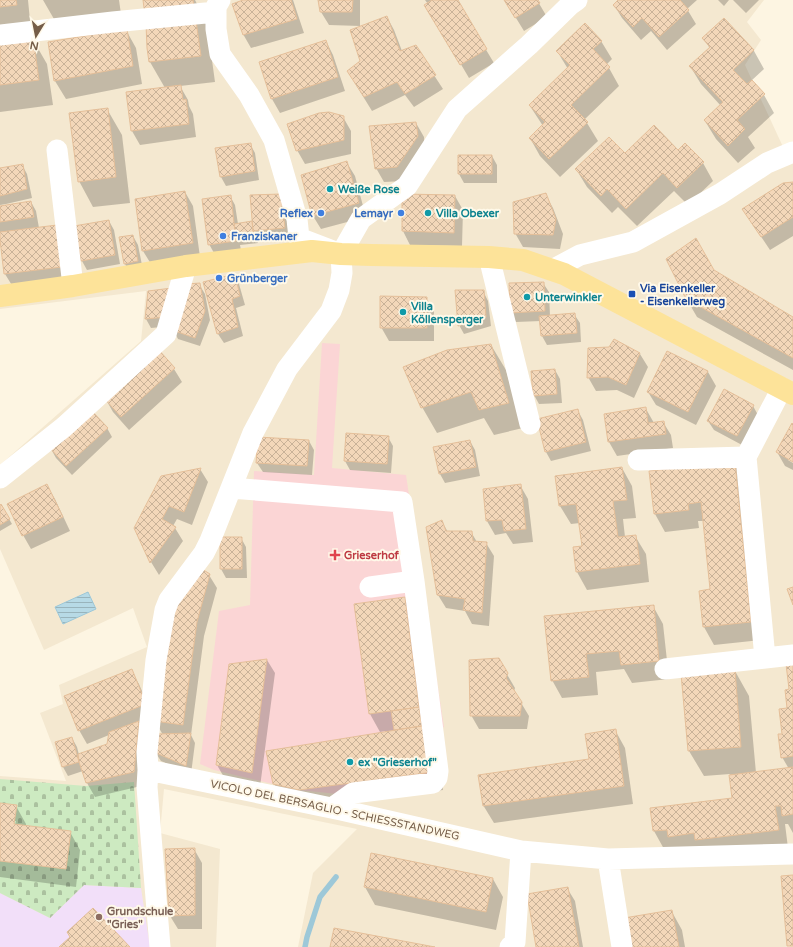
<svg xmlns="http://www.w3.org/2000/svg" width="793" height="947" viewBox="0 0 793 947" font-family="'Varela Round',sans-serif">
<defs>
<pattern id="cemetery-stones" width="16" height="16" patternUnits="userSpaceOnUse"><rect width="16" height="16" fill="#cdeac1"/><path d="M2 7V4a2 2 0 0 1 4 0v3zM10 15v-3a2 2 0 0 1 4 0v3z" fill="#abc19f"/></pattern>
<pattern id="water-rules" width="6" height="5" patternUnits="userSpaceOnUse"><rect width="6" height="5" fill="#b7dae6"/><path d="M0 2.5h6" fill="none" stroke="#99b4bc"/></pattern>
<pattern id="building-cross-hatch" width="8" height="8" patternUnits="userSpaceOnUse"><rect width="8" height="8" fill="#f3d7b9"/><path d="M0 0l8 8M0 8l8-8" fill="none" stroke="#c9b298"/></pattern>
</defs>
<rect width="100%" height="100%" fill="#fdf5e2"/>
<path fill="#f4e8d0" d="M0,0H764L747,22L761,40L745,65L784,149L793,144V947H298L313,873L357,829L164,789L160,833L220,849L216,947H0V776L66,781L40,713L63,704L59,685L147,647L133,608L44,650L0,549V465L141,341L146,291L0,309Z"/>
<path fill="#f2dff9" d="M84,885L141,888L150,947H0V893L50,918Z"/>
<path fill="#fbd5d5" d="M322,343L340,344L332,468L406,475L444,727L440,729L444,781L367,797L299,790L214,770L200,764L219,611L250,605L254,471L314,475Z"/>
<path fill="url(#cemetery-stones)" d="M0,779L86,786L134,782L141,888L84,885L50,918L0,893Z"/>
<path fill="url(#water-rules)" stroke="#9dc8d8" d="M88,592L96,609L63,624L55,607Z"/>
<path fill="#0003" fill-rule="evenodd" d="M0,0H28L31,31L0,34Z
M43,0H119L122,21L58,26Z
M144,0H195L207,24L215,82L180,86L188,100L189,106L193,114L196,137L140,145L132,131L127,92L165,88L150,62Z
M246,0H293L304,33L251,48L243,34Z
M319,0H360V26L329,25L321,12Z
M425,0H431V2L434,0H456L494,63L469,78L426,5L428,4Z
M505,0H537L547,17L524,31Z
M619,0H697L687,9L696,24L667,50L651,31L641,40L622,18L614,5Z
M718,0H729L724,6Z
M733,0H759L746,13Z
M387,17L394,30L402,51L415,46L443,89L414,107L405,95L372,111L356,85L361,61Z
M724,20L754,51L764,69L751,81L764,95L774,113L748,137L755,148L738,163L716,139L705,121L721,106L701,84L690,66L710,49L704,38Z
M126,30L136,48L142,84L66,99L55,81Z
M32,38L47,64L53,105L0,112V42Z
M326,41L333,55L345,91L280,113L272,99L260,63Z
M601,41L612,59L606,65L609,68L619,86L584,120L587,123L598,141L560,177L540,156L530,138L543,126L530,106L568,69L557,51Z
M107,109L122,135L130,203L93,207L79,181Z
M343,117L351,131V154L305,164L297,150Z
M416,123L424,137L425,150L405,181L384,182L376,168Z
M250,144L255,153L259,180L226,186L221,177Z
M678,152L703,163L713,181L688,205L674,191L637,226L618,207L612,213L587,187L576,169L625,155Z
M459,156H492L497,165V183H464L459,174Z
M347,163L355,176L366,217L321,229L313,216L302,175Z
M22,165L27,174L32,198L6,204L0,205V169Z
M793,183V236L770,250L752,223Z
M185,192L193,206L200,257L151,264L143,251Z
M545,194L553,208L563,234L560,249L523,247L515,233Z
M403,195L455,196L463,210L462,246L410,245L403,231Z
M230,196L235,205L238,224L253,222L285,204L289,237L260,240L255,231L253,232L258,243L240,245L241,250L214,253L209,244Z
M31,202L36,211L39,228L69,281L13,287L5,274L0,232V207Z
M109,221L114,230L120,264L87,270L82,261Z
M133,236L138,245L143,270L130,273L125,264Z
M714,271L793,318V370L697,317L686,298Z
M234,275L239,284L245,305L236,308L243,336L224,343L218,334L204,283Z
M543,283L549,292L550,316L574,314L580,323L581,342L547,345L542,336L541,321L516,322L511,313Z
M199,284L205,294L210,320L200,346L178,339L173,329Z
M483,291L488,301L491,326L464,334L459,325Z
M149,292L172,326L151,328L146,319Z
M426,298L434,311V341H389L381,327Z
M491,345L506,370L523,428L494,435L484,418L437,433L422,407Z
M667,352L708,372L716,386L696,425L656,405L648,392Z
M640,354L648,367L634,398L617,390L596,391L588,377Z
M174,369L182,382L129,430L113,412L105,398Z
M555,370L560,379L562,403L539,404L534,395Z
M753,406L758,415L742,445L714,430L708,421Z
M646,409L654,423L663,422L671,435L673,448L617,456L609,442L605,414Z
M578,411L583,420L591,451L551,461L546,452Z
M793,425V460L788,458V460L793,463V470L785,466L777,452Z
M107,428L112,437L72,475L56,458L51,449Z
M388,437L393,446L391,473L350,470L345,461Z
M309,441L314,450L312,475L263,472L257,463Z
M470,441L475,450L480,476L445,483L440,474L434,448Z
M735,463L745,481L761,640L714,645L704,627L711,590L704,521H698L699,528L665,532L655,514Z
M622,468L632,486L636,518L623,519L625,537L635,536L646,554L649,582L587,590L577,572L574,548L583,547L580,523L571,524L560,506L556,476Z
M200,469L208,482L192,525L177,519L173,526L175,528L183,541L159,575L151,562L135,528Z
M520,485L528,499L533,542L513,544L506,533L495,535L487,521Z
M47,486L55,499L70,531L31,549L23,535L8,504Z
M1,505L12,524L0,531V506Z
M442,522L448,532H471L477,542L486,543L494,556L489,626L472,624L465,611L446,608L438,595Z
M241,538L246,547L247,578H226L221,569Z
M209,575L217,588L204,636L191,735L195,743L191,774L161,761L155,752L163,735L155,721Z
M404,598L415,616L437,744L443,790L310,807L285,802L274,784L385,733V731L380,732L370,714Z
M653,606L663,624L669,679L632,683L624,669L596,672L598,695L562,698L552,680L545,616Z
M498,659L515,688L514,691L529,716L527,729H479L471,715Z
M267,660L275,673L260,787L225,779L217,765L229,665Z
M793,664V833L788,824H785L788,848L664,849L654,831L651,809L733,799L730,774L704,776L689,751L735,671L749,696L756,773L789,769L782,757L783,735L788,709Z
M131,671L139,684L153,717L139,723L146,736L141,786L95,797L87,783L83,771L68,776L63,767L72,738L77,747L79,755L108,745L109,735L87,744L79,730Z
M615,730L625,748L633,804L494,823L483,805L590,760Z
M0,804L16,806L26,824V827L70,832L80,850L76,887L0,877ZM14,821H16L14,829Z
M194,849L202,863V929H178L170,916Z
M493,879L503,897L496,930L375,905L365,887Z
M567,888L575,901L583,947H537Z
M672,912L682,930L685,947H630Z"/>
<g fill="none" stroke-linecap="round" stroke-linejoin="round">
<path stroke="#9dc8d8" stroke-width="5.5" d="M305,947L307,937L320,897L336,877"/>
</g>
<path fill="url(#building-cross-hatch)" stroke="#e5bf99" d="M0,0H16L17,5L0,7Z
M143,0H193L201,56L149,62L147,48L146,24Z
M243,0H291L297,19L243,35L232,4Z
M318,0H353L352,12H320Z
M432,0H458L487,49L460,65L424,5Z
M504,0H538L540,3L515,18Z
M618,0H680L689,10L659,37L642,18L633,27L613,5Z
M387,16L400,51L416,45L436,75L405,94L397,82L364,97L347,71L360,61L350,30Z
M724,18L754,50L733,70L747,84L752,80L765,94L737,120L745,129L728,146L704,120L723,102L689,66L710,47L702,38Z
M585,23L602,41L593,49L610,67L571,105L588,122L549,159L529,138L545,122L529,105L570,65L556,51Z
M127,29L133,66L54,81L48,42Z
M33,37L39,80L0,85V41Z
M326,40L338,77L271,99L259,62Z
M181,85L183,100L186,99L189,124L131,131L126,92Z
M108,108L116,177L78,182L69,113Z
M329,112L344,116V140L296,151L287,124L319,113Z
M416,122L418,136L397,167L375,169L369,126Z
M654,125L678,150L685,143L704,162L677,188L663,173L626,209L607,189L601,196L575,169L609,137L625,153Z
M251,143L255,171L220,177L215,148Z
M458,155H492V174H458Z
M347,161L359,203L312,216L301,175Z
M23,164L27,189L0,196V168Z
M793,182V217L761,237L742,209L783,183Z
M185,191L193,243L142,251L135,199Z
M546,193L556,219L553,235L514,234L513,202Z
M281,194L285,228L253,231L250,195Z
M402,194L455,195L454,233L402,231Z
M231,195L236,241L208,245L202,199Z
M31,201L34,217L0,222V206Z
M109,220L115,255L81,261L74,226Z
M252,221L253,231L257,239L237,241L234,224Z
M57,225L62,267L4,274L0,240V232Z
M133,235L138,261L124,264L119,237Z
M696,238L714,270L793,317V358L686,299L666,259Z
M235,274L240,296L232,299L238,327L217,334L203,282Z
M544,282L545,311L510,313L509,283Z
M200,283L205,311L195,338L172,330L187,284Z
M172,288L167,317L145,319L148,291Z
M455,290H484L486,317L458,326Z
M380,296L427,297V328H380Z
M575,313L577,333L541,336L539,316Z
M614,339L640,353L626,385L608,377L587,378L588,348L609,347Z
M491,344L509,403L479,410L471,392L421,408L403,367L447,350Z
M158,349L175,368L121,417L104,398Z
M667,351L708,371L688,412L647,392Z
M555,369L557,394L533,396L531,371Z
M724,389L754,405L737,436L707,421Z
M646,407L648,423L664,421L666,434L608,442L604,414Z
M578,409L586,442L545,452L537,419Z
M91,410L108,428L66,466L50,448Z
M792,423L793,424V462L776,452Z
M346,433L389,436L387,464L344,461Z
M258,437L309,440L307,466L256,463Z
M470,440L476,467L439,474L433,447Z
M735,462L751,622L703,627L699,591L710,589L701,502L688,504L689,510L654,514L649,471Z
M622,467L627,500L613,501L618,537L636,535L640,564L576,572L573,547L582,546L576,504L559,506L555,476Z
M201,468L184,512L169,506L162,519L176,527L150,563L134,528L161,476Z
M47,484L63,517L22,536L7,504Z
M521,484L526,529L504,531L502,520L486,521L483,489Z
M1,504L10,519L0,525V505Z
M442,520L446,531H472L473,541L487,542L482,613L463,610L465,599L437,595L426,527Z
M220,537H242V569H220Z
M202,569L210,574L197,622L183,725L154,721L166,624L182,598Z
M793,587V605L787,589Z
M405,597L419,707L369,714L354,604Z
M654,605L659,661L621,665L619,651L586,654L589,677L551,681L544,616Z
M499,658L508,673L506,678L522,702L520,716H470L469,660Z
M267,659L252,773L216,765L229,664Z
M793,663V756L781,758L778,734H782L779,709L787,708L785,690L789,689L786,664Z
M132,669L146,704L78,731L64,696Z
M735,670L741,747L688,751L681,674Z
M419,707L422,726L394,730L391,711Z
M139,721L134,772L86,783L79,762L78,754L107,744L109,732Z
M427,725L433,772L299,790L273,784L266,751Z
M616,729L624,786L483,806L478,775L589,759L585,734Z
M191,733L186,766L154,752L157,734Z
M72,737L79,762L62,767L55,742Z
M793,767V814L782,816L781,806H775L779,830L695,840L694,833L668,837L667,830L653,831L650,808L732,798L729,775Z
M0,803L17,805L14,824L71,831L66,869L0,861Z
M195,848V915L169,916L165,849Z
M371,853L493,878L486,912L364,887Z
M793,875V946H787L781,876Z
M568,887L579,947H536L527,894Z
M93,908L130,947H59L70,937L67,932Z
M672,910L679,947H629L624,918Z
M334,928L435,947H330Z"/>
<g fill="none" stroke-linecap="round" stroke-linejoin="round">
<path stroke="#fff" stroke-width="21" d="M220,0L216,7V29L220,54L249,95L274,140L297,219L299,238L333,251
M0,35L113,22L216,12
M57,150L73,286
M341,254L361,219L407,186L457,109L529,45L570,5L577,0
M489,257L530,424
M552,270L580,255L633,242L720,194L767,163L793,152
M638,460L746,457
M0,478L64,427L166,334L186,266
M231,488L402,502L414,581L438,771L437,778L433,783L353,793L332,808
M370,587L414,581
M765,658L746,457L782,388
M665,669L793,655
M148,770L341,810L521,851L608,859L793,854
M608,859L622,947
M160,947L147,787L148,770L147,752L156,660L165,610L169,600L204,553L210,541L253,433L287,369L331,311L339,290L342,273L341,254
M510,947L515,942L521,851"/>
<path stroke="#fde399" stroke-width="22" d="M0,296L73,286L186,266L312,251L341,254L371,255L489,257L523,260L564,274L793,394"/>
</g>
<g fill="#0f9aa8" stroke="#fff9e9" stroke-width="1.5">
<circle cx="330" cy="189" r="4"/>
<circle cx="428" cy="213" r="4"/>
<circle cx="527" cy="297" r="4"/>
<circle cx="403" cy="312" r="4"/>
<circle cx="350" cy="762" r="4"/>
</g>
<g fill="#3f7fe0" stroke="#fff9e9" stroke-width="1.5">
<circle cx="321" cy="213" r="4"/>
<circle cx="401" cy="213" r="4"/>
<circle cx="223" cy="236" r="4"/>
<circle cx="219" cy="278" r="4"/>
</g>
<rect fill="#1a4fb4" stroke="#fff9e9" stroke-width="1.5" x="628" y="290" width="8" height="8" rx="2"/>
<path fill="#e0444e" stroke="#fff9e9" stroke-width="1.5" d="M333 549h4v4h4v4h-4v4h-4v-4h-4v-4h4z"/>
<circle fill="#8d6e63" stroke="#fff9e9" stroke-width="1.5" cx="99" cy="917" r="4"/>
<g text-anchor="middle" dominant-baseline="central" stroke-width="4" stroke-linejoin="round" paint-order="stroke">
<g font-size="11" font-weight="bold" fill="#0d838f" stroke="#fff9e9" text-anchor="start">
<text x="338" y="189">Weiße Rose</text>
<text x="436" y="213">Villa Obexer</text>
<text x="535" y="297">Unterwinkler</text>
<text x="411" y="306">Villa<tspan x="411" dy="13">Köllensperger</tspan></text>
<text x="358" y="762">ex "Grieserhof"</text>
</g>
<g font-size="11" font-weight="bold" fill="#366cbe" stroke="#fff9e9" text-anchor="end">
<text x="313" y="213">Reflex</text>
<text x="393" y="213">Lemayr</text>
<text x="231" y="236" text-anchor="start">Franziskaner</text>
<text x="227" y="278" text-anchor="start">Grünberger</text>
</g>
<g font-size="11" font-weight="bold" fill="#164399" stroke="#fff9e9" text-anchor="start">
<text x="640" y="288">Via Eisenkeller<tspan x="640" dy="13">- Eisenkellerweg</tspan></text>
</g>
<g font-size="11" font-weight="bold" fill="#be3a42" stroke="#fff9e9" text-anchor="start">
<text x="344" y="555">Grieserhof</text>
</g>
<g font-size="11" fill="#755d48" stroke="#fff9e9">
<text transform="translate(335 810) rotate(12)">VICOLO DEL BERSAGLIO - SCHIESSSTANDWEG</text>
</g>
<g font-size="11" font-weight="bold" fill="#785e54" stroke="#fff9e9" text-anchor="start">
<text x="107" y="911">Grundschule<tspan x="107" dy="13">"Gries"</tspan></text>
</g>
</g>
<g transform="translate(36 36) rotate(190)" stroke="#fff9e9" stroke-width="3" paint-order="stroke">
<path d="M0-3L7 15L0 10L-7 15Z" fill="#755d48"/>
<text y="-6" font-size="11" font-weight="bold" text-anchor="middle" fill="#755d48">N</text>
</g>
</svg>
